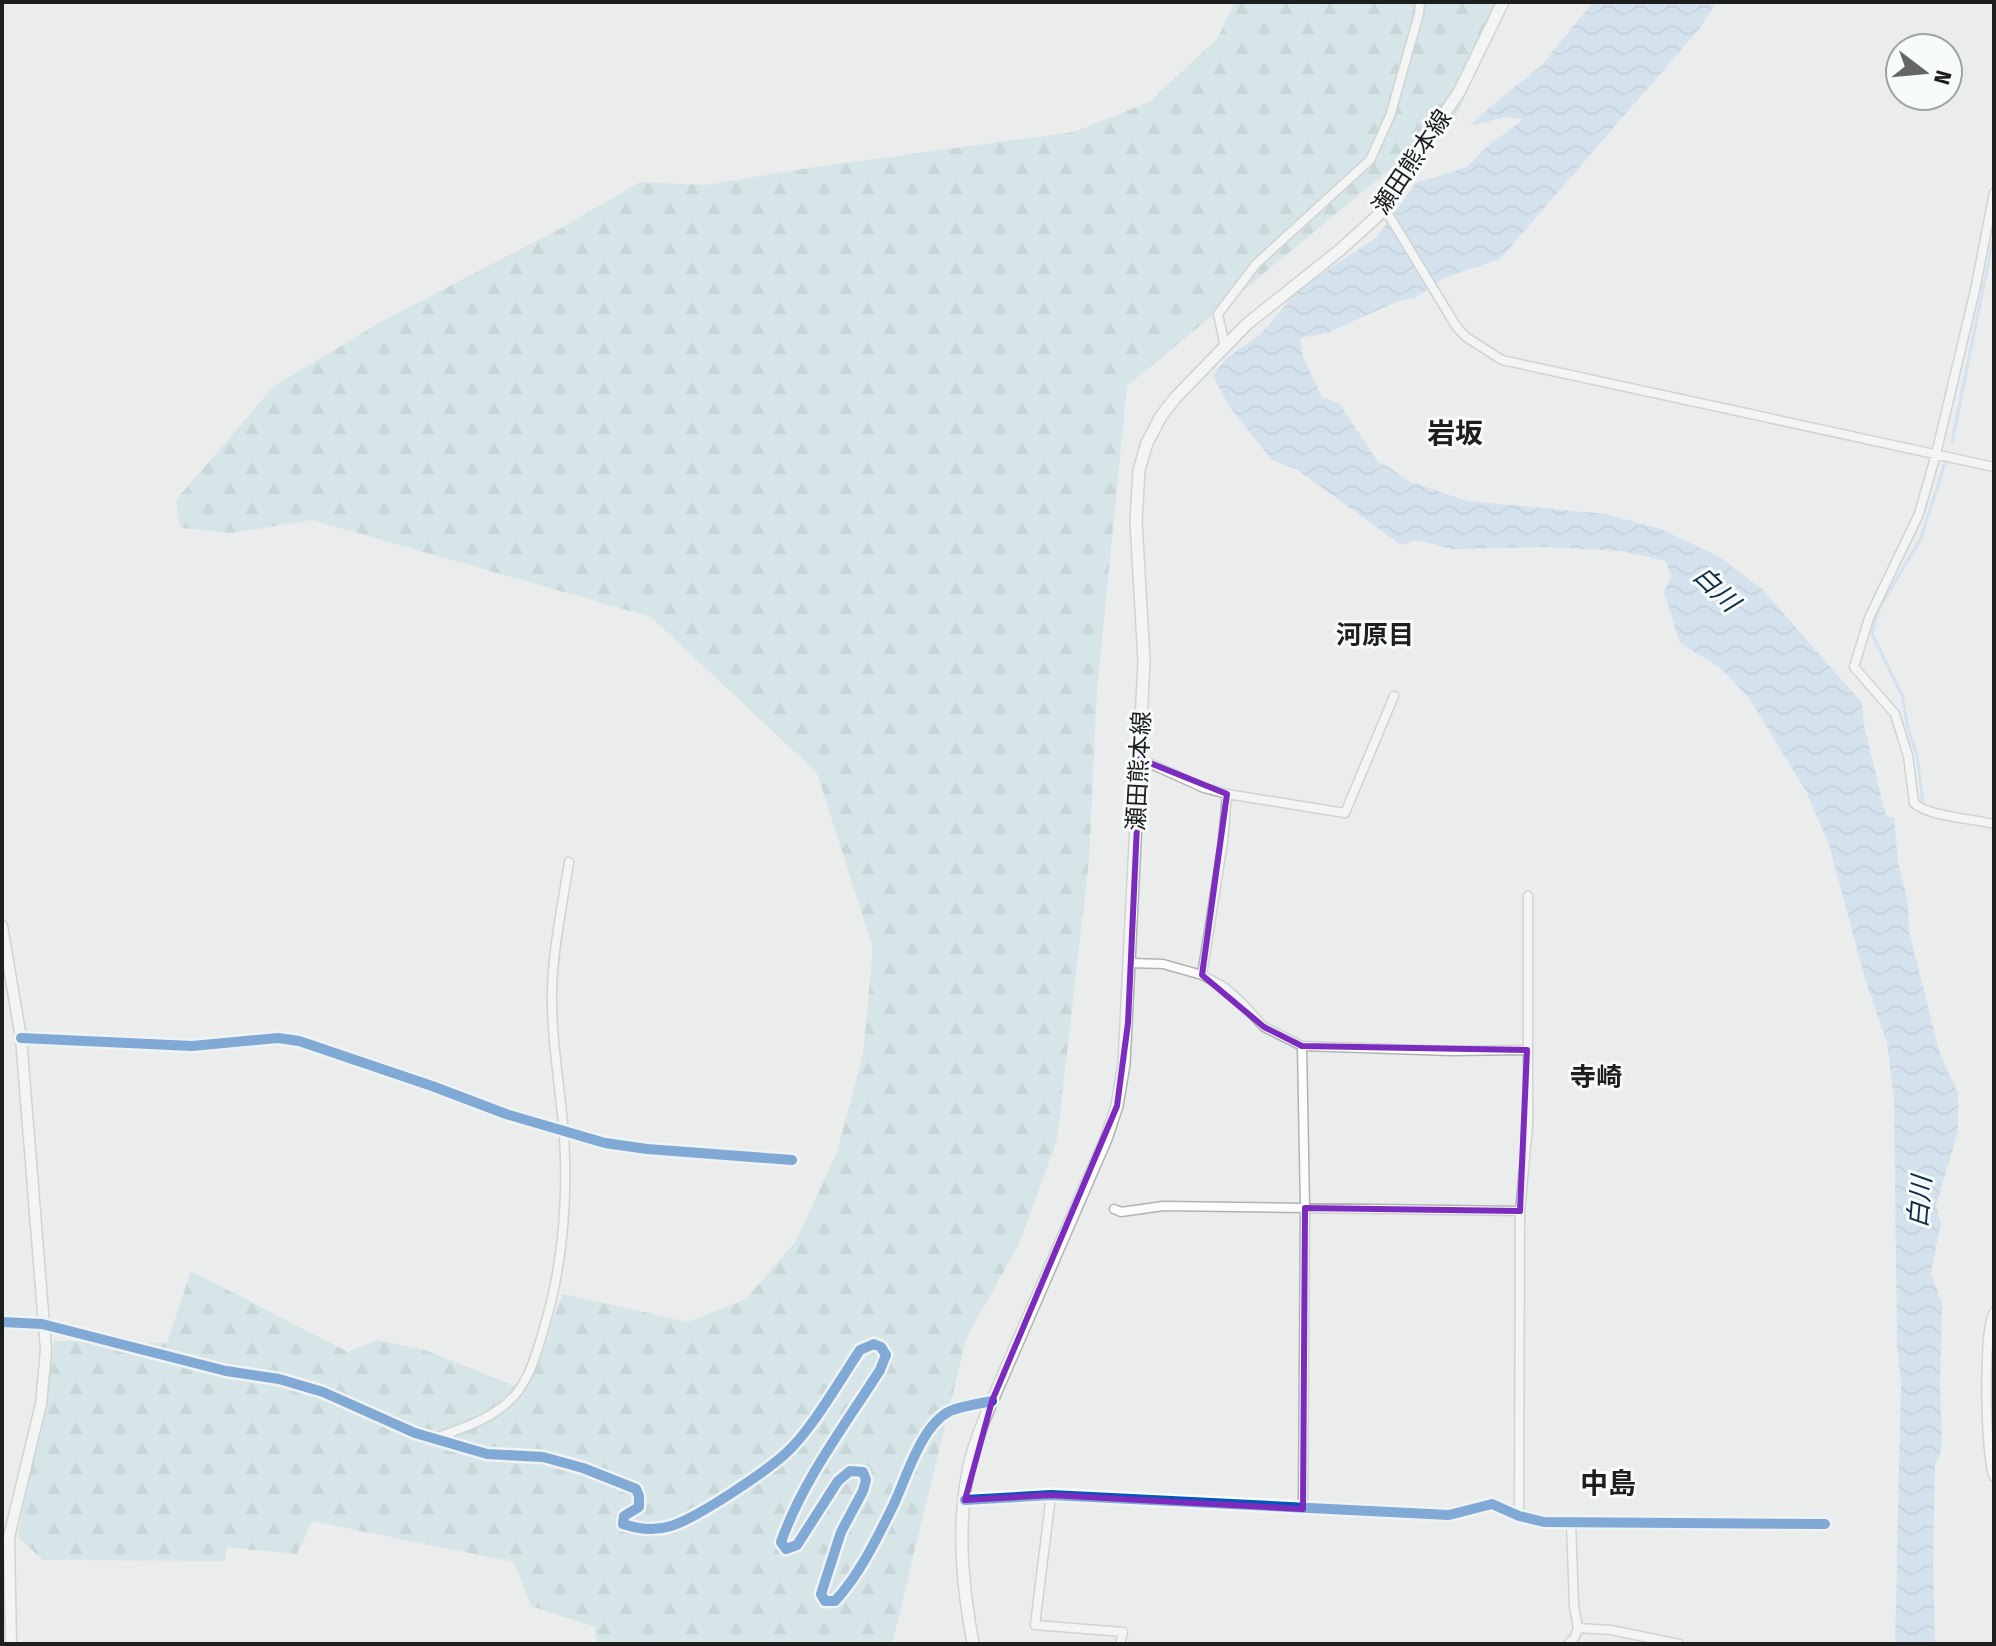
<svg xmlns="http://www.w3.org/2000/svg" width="1996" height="1646" viewBox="0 0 1996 1646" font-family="'Fira Sans Condensed','Noto Sans JP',sans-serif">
<defs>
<pattern id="forest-firs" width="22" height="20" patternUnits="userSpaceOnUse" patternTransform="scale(2)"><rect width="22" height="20" fill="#bddbdf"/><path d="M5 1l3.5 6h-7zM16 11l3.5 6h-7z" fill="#a2bcbf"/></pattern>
<pattern id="water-waves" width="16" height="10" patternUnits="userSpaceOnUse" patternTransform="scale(2)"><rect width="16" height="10" fill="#b8d5ee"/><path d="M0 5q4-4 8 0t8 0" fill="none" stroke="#9eb6cc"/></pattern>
</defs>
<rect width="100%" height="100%" fill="#ebeded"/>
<path fill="url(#forest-firs)" d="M1235,2H1508L1457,114L1127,386L1097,691L1089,860L1057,1140L1019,1244L966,1339L892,1644H596L595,1627L531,1606L514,1562L312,1521L297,1554L227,1547L225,1561L43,1560L18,1537L54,1341L167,1343L191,1271L348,1352L377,1340L425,1350L525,1390L563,1294L688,1322L746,1299L796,1241L837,1152L863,1054L873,948L817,773L651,617L312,520L232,533L180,528L176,500L274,386L379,323L561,228L640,182L706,185L808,168L1074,132L1149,102L1217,39Z"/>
<path fill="url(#water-waves)" d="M1593,2H1717L1699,29L1500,259L1446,277L1415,298L1396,302L1327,333L1300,338L1303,356L1322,397L1339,403L1378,462L1389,467L1406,480L1467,501L1606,514L1661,529L1718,556L1763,590L1862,703L1864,725L1886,817H1894L1898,862L1908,904L1909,931L1939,1051L1958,1093V1131L1936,1206L1941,1223L1931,1273L1942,1304L1940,1385L1942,1448L1935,1466L1933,1565L1935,1644H1895L1901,1383L1897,1345L1894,1099L1887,1043L1865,979L1829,845L1806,791L1748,697L1719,667L1680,643L1664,593L1671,576L1666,561L1621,551L1548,547L1451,549L1418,540L1401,545L1296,469L1272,460L1229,406L1213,376L1225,359L1260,335L1300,288L1376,238L1416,183L1467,167L1485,148L1524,119L1505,117L1470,126L1485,111L1541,66Z"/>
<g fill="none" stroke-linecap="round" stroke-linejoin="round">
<path stroke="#b8d5ee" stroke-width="3" d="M1952,442L1994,235
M1923,803L1917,756L1908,728L1902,695L1872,634L1878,611L1921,538L1945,463"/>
<defs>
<path id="minor" d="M1994,193L1975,290L1936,454L1919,514L1869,618L1854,667L1895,714L1908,756L1914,803C1927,816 1974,819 1994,824
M1385,209L1456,326L1466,337L1502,360L1994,467
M1225,347L1218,314L1256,264L1370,160L1390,116L1419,14L1420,2
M1140,759L1204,788L1227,794L1345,813L1394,696
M1130,963L1163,964L1202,975L1224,987L1240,1001L1264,1027L1302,1046L1451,1051L1527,1050
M1202,975L1223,842L1227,794
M21,1038L192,1046L278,1038L299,1041L432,1086L506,1114L605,1143L647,1149L792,1160
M1302,1046L1305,1208L1303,1509
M1114,1209L1121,1212L1163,1206L1520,1211
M1994,1312C1983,1328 1985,1459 1994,1477
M42,1324L226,1371L279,1379L323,1392L415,1433L487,1454L543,1457L583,1468L636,1489L639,1496V1507L624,1516L623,1524C638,1529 655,1531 671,1526C697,1518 764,1473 785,1454C811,1431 840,1380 860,1350L874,1344L881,1347L886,1355L880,1370C845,1425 803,1480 781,1542L786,1549L797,1545L838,1481L850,1471L863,1472L866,1480L863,1491L841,1532L821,1594L825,1601H835C860,1574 877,1538 893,1506C906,1479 921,1425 950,1411C962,1406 978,1404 992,1401
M435,1438C463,1428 495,1418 515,1395C531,1376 537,1351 544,1328C563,1265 568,1200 564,1135C560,1086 551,1038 552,989C553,948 563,902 569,862
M1051,1495L1035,1625L1123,1632L1120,1644
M965,1500L1051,1495L1449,1515L1492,1504L1519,1516L1544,1522L1825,1524
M1519,1516L1520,1211L1528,1126V896
M1578,1628L1611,1630L1679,1644
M1568,1644L1575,1637L1578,1628L1574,1606L1571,1523"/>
<path id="tertiary" d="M2,926L21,1038L46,1350L41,1404L9,1537L11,1644
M2,1322L42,1324"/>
<path id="secondary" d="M973,1644C963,1589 957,1532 967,1477C971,1451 982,1425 992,1401L1106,1139L1117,1106L1124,1064L1144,661L1136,521L1139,470L1147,443L1161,416L1176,397L1247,324L1340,250L1385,209L1405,172L1459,92L1503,2"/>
</defs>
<use href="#minor" stroke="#b1b3b3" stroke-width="11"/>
<use href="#tertiary" stroke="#b1b3b3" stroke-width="13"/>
<use href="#secondary" stroke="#b1b3b3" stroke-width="14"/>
<use href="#minor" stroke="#fcfcfc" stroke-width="8"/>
<use href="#tertiary" stroke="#fcfcfc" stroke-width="10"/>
<use href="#secondary" stroke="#fcfcfc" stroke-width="11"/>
<defs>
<path id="cycleway" d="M21,1038L192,1046L278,1038L299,1041L432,1086L506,1114L605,1143L647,1149L792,1160
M2,1322L42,1324L226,1371L279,1379L323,1392L415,1433L487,1454L543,1457L583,1468L636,1489L639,1496V1507L624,1516L623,1524C638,1529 655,1531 671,1526C697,1518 764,1473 785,1454C811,1431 840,1380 860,1350L874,1344L881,1347L886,1355L880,1370C845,1425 803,1480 781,1542L786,1549L797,1545L838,1481L850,1471L863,1472L866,1480L863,1491L841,1532L821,1594L825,1601H835C860,1574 877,1538 893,1506C906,1479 921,1425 950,1411C962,1406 978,1404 992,1401
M965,1500L1051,1495L1449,1515L1492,1504L1519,1516L1544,1522L1825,1524"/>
</defs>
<use href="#cycleway" stroke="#f7fbfb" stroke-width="15"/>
<use href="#cycleway" stroke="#0057b8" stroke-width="10"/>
</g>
<path d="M0 0H1996V1646H0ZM1140,759L1227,794L1202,975L1264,1027L1302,1046L1527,1050L1520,1211L1305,1208L1303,1509L1051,1495L965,1500L992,1401L1117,1106L1128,1023Z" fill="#ebeded" fill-opacity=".55" fill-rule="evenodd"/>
<path fill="none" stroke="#7b2cbf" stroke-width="6" stroke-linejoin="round" d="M1140,759L1227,794L1202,975L1264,1027L1302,1046L1527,1050L1520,1211L1305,1208L1303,1509L1051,1495L965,1500L992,1401L1117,1106L1128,1023Z"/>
<g text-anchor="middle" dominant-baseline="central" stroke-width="6" stroke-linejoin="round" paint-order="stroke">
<g font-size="24" fill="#1d1f1f" stroke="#f7fbfb">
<text transform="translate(1412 162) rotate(-56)">瀬田熊本線</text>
<text transform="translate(1139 771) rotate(-87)">瀬田熊本線</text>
</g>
<g font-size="26" font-style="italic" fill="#0e2f47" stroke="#f7fbfb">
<text transform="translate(1716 589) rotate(44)">白川</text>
<text transform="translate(1920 1202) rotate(-85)">白川</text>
</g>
<g font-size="26" font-weight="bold" fill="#1d1f1f" stroke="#f7fbfb">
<text x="1375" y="635">河原目</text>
<text x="1596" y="1077">寺崎</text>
</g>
<g font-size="28" font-weight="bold" fill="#1d1f1f" stroke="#f7fbfb">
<text x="1455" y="433">岩坂</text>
<text x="1608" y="1483">中島</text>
</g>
</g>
<rect width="1996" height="1646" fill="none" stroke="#1d1f1f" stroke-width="8"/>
<g transform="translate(1924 72) rotate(106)"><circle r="38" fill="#f7fbfb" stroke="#a0a3a3" stroke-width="2"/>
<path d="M0-6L14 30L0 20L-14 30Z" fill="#656767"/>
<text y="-12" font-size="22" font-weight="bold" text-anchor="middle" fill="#1d1f1f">N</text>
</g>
</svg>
